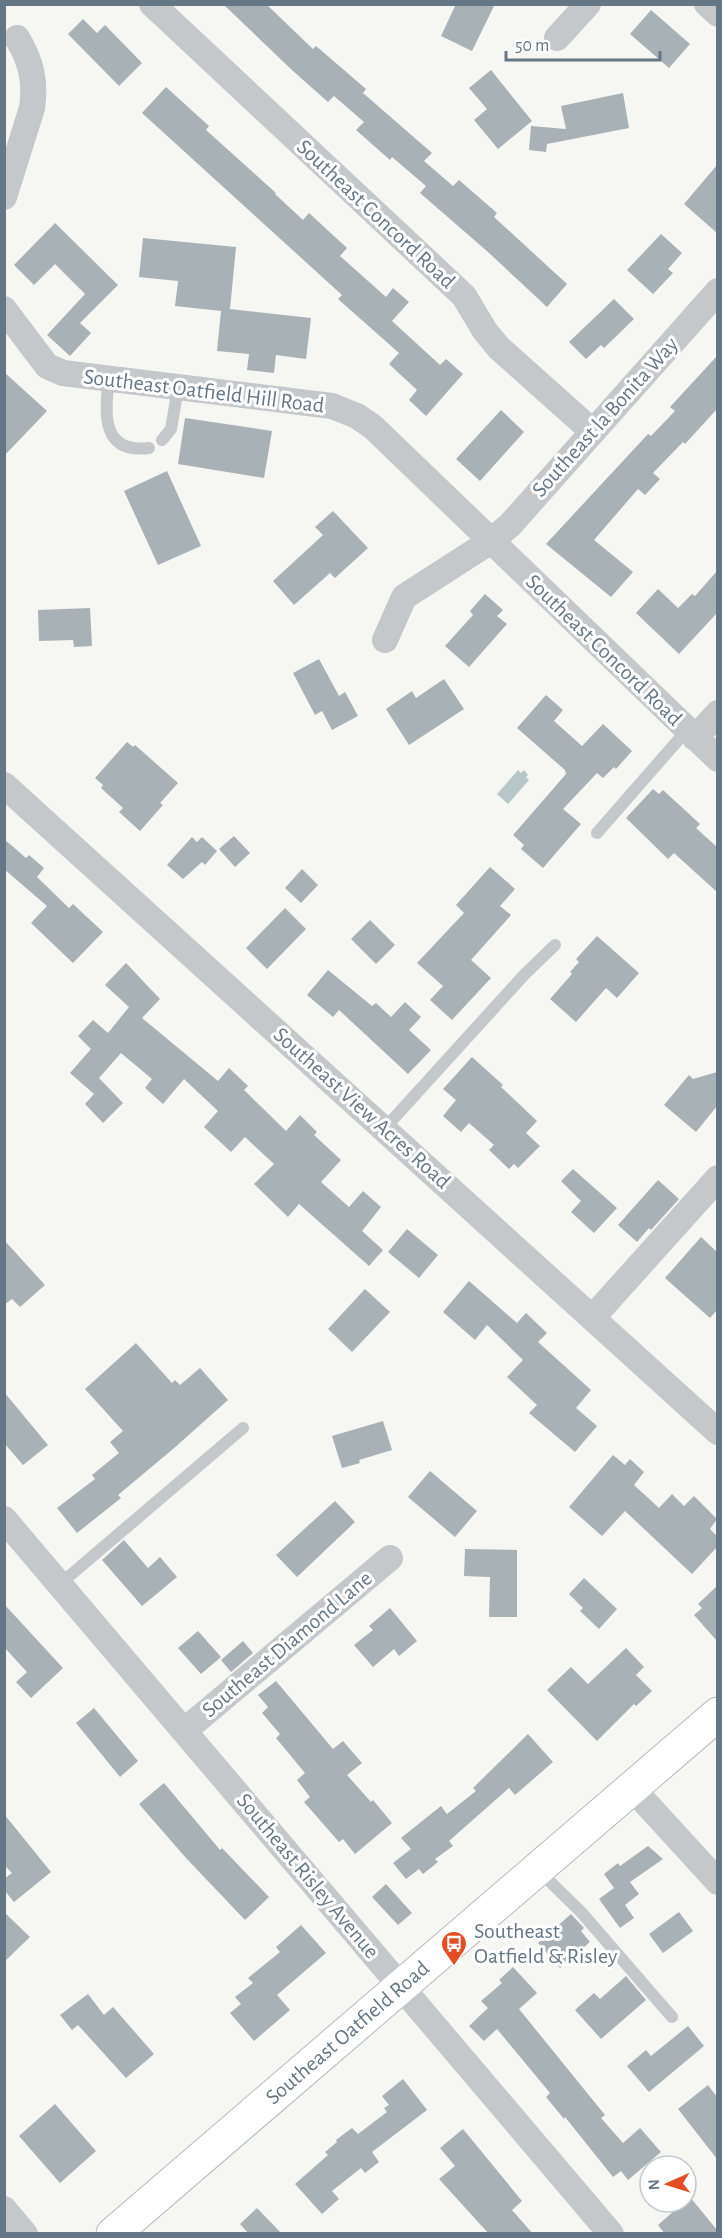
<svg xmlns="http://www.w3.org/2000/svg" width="722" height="2238" viewBox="0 0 722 2238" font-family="'Alegreya Sans',sans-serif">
<rect width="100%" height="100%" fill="#f6f6f3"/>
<path fill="#b9c6c9" d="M518,770L521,773L524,770L528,775L526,777L529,780L508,804L497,794Z"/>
<path fill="#a8b1b6" d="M223,4H266L313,49L316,46L366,89L363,93L432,153L424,161L453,186L459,180L497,213L494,217L567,284L547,307L488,252L420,193L426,186L392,157L390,160L356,130L364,122L334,96L328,102L293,71Z
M456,4H495L472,51L441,36Z
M651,10L690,44L669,68L630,34Z
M83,19L97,33L105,25L142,63L119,86L68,34Z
M491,70L532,121L498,149L474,120L487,109L469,88Z
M166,87L209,126L206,130L276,193L275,194L303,220L309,213L347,248L340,256L386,297L393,288L409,302L392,321L440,365L446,359L463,374L426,416L409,400L417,390L389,364L399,353L338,299L342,295L142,113Z
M623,93L629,128L547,144L546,152L529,150L531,126L566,129L561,106Z
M717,165V233L684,204Z
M55,223L118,285L80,323L91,333L70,356L47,335L85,294L55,264L34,285L14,265Z
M661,234L682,253L668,269L673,273L653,294L627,270Z
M143,238L236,247L230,309L311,318L306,359L276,355L274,373L247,370L249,354L217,351L221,311L175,306L178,281L139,277Z
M614,299L634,319L604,348L601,345L586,359L569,342Z
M717,356V409L685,444L683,442L653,473L660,479L645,495L638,489L594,540L633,572L611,597L546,544L648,434L651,436L675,411L670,407Z
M4,372L47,411L4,456Z
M501,410L524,432L480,481L456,459Z
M185,418L272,431L264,478L178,464Z
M167,471L201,546L158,565L124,491Z
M333,511L368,548L335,578L330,573L294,605L273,581L323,535L315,527Z
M717,571V613L679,654L636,613L658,589L678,608L692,594L695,596Z
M485,594L503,610L497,616L507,624L469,667L445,646L473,615L470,611Z
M90,608L92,646L74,647L73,640L39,641L38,610Z
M319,659L339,696L345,692L358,716L332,730L322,711L315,715L293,673Z
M444,679L464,709L409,745L386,709L412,691L416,698Z
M546,695L563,710L554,721L582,746L603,724L632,751L616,769L614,767L603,778L597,773L563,809L581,824L543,868L521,849L524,845L513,835L566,774L565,770L517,728Z
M127,742L133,747L135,745L178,783L160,803L163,805L140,831L119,812L123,808L101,788L103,785L95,778Z
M653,789L659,794L663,790L700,824L696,828L717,847V892L674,853L668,859L626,818Z
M234,836L250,853L235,867L219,849Z
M192,837L197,842L202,837L217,851L205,865L202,862L183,879L167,865Z
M4,839L26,858L29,855L44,868L37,877L69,908L73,904L103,932L73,963L31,923L47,906L4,869Z
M490,867L515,889L500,906L511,915L471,960L491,978L452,1020L430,1000L443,986L417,963L464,913L456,905Z
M302,869L318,885L301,903L285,888Z
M285,908L306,929L267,969L246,948Z
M370,920L395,945L376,964L351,939Z
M597,936L639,973L617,998L606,988L576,1022L550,999L572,974L570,972L579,962L576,959Z
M126,963L160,999L142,1018L218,1081L229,1068L248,1086L244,1090L286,1131L300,1115L317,1132L314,1135L341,1160L321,1182L349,1207L363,1191L381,1207L362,1231L383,1250L369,1266L299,1204L288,1217L254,1184L274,1164L245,1137L231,1152L204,1127L218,1111L184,1079L163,1104L145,1088L152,1079L121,1053L99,1078L123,1103L103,1123L85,1104L94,1094L70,1073L91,1049L78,1036L93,1020L108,1033L129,1007L105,985Z
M328,970L372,1006L376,1003L391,1017L405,1002L421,1017L409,1030L431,1050L408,1074L339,1010L333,1017L307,995Z
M472,1057L503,1085L501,1087L537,1121L526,1133L540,1146L518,1168L514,1164L509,1169L489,1150L494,1145L469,1123L461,1132L443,1116L456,1100L443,1089Z
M717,1072V1106L696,1132L664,1105L689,1075L693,1079Z
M573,1169L617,1208L594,1233L571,1212L581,1201L561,1181Z
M658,1180L679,1199L651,1230L649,1228L637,1242L618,1225Z
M407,1229L438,1255L419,1278L388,1252Z
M701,1237L717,1252V1310L710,1318L665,1278Z
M4,1240L45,1285L20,1307L12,1299L4,1305Z
M469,1281L517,1323L526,1313L547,1333L538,1342L591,1390L576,1408L597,1426L575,1452L529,1413L537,1405L507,1377L523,1360L487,1325L475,1340L443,1312Z
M365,1289L390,1312L352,1352L328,1329Z
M136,1343L172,1383L175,1380L180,1385L200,1368L228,1400L173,1449L118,1495L121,1498L77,1533L57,1508L95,1479L92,1475L119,1453L110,1442L123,1431L85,1389Z
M4,1392L48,1445L23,1465L4,1443Z
M383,1421L392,1450L359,1460L360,1463L342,1468L332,1436Z
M613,1455L625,1465L630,1459L644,1472L634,1485L659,1508L672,1494L684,1506L694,1496L717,1519L710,1529L717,1536V1547L692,1574L625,1511L602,1536L569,1507Z
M430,1471L477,1511L455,1537L408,1497Z
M335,1501L355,1522L297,1577L276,1555Z
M124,1540L148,1568L160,1557L177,1577L142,1606L102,1560Z
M465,1549L517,1550V1617H489L490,1577L464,1576Z
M584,1578L617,1609L599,1629L580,1611L583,1608L569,1594Z
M717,1586V1641L694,1615L702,1608L698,1604Z
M4,1604L63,1668L31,1698L16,1682L27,1672L4,1647Z
M390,1608L417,1641L399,1656L394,1649L373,1667L354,1645L373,1630L369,1626Z
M198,1631L221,1657L201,1674L178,1648Z
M243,1641L253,1653L231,1672L221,1660Z
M626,1648L644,1667L636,1675L652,1691L636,1706L634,1704L597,1741L547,1690L571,1667L588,1684Z
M276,1681L333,1749L343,1741L362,1763L347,1775L371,1802L373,1800L392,1823L355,1854L343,1839L339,1842L304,1802L310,1797L297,1780L305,1773L276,1738L280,1734L262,1713L268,1707L258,1695Z
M94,1708L138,1761L120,1777L76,1723Z
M528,1734L553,1762L515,1795L509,1788L449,1841L453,1846L435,1859L438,1862L423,1874L419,1869L406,1879L393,1863L411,1849L401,1838L441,1806L447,1814L476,1791L473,1788Z
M164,1783L220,1850L222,1848L269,1897L245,1920L186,1858L139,1804Z
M4,1814L51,1872L14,1902L4,1890V1879L12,1873L4,1865Z
M648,1846L663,1859L630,1882L639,1894L625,1905L634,1918L620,1928L599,1899L614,1888L604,1874L618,1863L620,1866Z
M386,1884L412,1913L398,1925L372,1897Z
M4,1912L30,1937L4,1962Z
M679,1912L693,1931L663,1953L649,1934Z
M571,1914L584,1928L581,1931L590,1942L560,1968L538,1943Z
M301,1925L326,1953L277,1995L290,2010L254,2041L230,2013L241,2004L235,1997L253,1983L248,1978L280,1952L276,1947Z
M513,1967L537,1993L519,2009L605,2115L601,2118L623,2143L640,2128L661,2152L628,2180L621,2171L613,2177L565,2117L564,2119L546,2097L550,2093L497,2029L484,2041L469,2026L488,2008L481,2001L502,1983L499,1980Z
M626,1976L646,2000L601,2039L575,2010L594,1993L600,1999Z
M88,1994L104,2015L113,2007L154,2054L126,2078L78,2025L72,2030L60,2015Z
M688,2026L704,2046L649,2092L627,2066L646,2050L651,2056Z
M403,2079L427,2110L372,2152L379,2162L365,2173L361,2168L332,2191L339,2199L322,2214L295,2184L328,2155L325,2152L337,2142L336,2140L352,2128L358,2134L387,2112L384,2108L389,2105L382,2096Z
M708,2085L717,2097V2159L678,2109Z
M55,2104L96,2151L60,2183L19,2136Z
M463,2129L522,2201L512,2210L533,2234H489L439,2179L455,2166L440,2148Z
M690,2197L717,2230V2234H665L658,2225Z
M257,2208L282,2234H249L240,2224Z"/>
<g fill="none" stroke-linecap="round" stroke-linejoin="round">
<defs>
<g id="secondary">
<path id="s1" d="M113,2234L718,1714"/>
</g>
</defs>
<use href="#secondary" stroke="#b4babe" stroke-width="35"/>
<path stroke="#c4c8cb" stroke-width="12" d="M109,380C104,414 102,454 149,448
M162,440L171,429L178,388
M597,833L687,730
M385,1128L524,975L555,945
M60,1584L243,1428
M538,1870L581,1912L672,2017"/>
<path stroke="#c4c8cb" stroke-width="26" d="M152,4L464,296L485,331L499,348L592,431
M707,4L718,14
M557,38L588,4
M4,197L32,108C36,81 31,61 17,38
M4,309L47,366L63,373L332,406L357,416L373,427L718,759
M385,640L404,597L491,541L510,525L718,291
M695,738L718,713
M4,785L718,1432
M593,1317L718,1178
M4,1519L611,2234
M184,1731L390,1558
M632,1788L718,1882
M4,2209L25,2234"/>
<use href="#secondary" stroke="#fff" stroke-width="33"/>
</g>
<defs>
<symbol id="bus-pin" viewBox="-11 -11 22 30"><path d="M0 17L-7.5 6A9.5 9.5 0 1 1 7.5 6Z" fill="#e54d24" stroke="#fff"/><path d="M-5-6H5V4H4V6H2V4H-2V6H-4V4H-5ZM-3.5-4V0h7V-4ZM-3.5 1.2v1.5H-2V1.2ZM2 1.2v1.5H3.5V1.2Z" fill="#fff"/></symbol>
</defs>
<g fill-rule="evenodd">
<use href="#bus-pin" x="439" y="1929" width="30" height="40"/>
</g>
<g text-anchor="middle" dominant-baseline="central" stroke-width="6" stroke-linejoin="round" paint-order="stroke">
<g font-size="22" fill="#657785" stroke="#fff">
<text transform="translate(376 214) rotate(43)">Southeast Concord Road</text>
<text transform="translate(204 391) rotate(7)">Southeast Oatfield Hill Road</text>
<text transform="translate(605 417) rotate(-48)">Southeast la Bonita Way</text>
<text transform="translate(604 650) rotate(44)">Southeast Concord Road</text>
<text transform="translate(362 1108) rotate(42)">Southeast View Acres Road</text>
<text transform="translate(287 1644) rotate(-40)">Southeast Diamond Lane</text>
<text transform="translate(308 1876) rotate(50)">Southeast Risley Avenue</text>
<text stroke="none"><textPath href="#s1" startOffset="309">Southeast Oatfield Road</textPath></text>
</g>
<g font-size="22" fill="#657785" stroke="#fff" text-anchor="start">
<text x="474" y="1931">Southeast<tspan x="474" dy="25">Oatfield &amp; Risley</tspan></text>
</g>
</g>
<rect width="722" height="2238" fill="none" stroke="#657785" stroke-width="12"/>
<g transform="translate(668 2184) rotate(267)"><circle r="28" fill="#ffffff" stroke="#c1c9ce" stroke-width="1.5"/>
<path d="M0-4.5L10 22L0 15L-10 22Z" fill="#e54d24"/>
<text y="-9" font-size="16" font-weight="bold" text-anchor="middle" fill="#657785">N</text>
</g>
<path d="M506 51v9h154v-9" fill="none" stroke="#657785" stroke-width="3"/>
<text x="515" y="51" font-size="18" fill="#657785" stroke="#ffffff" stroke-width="4.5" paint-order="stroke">50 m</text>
</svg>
